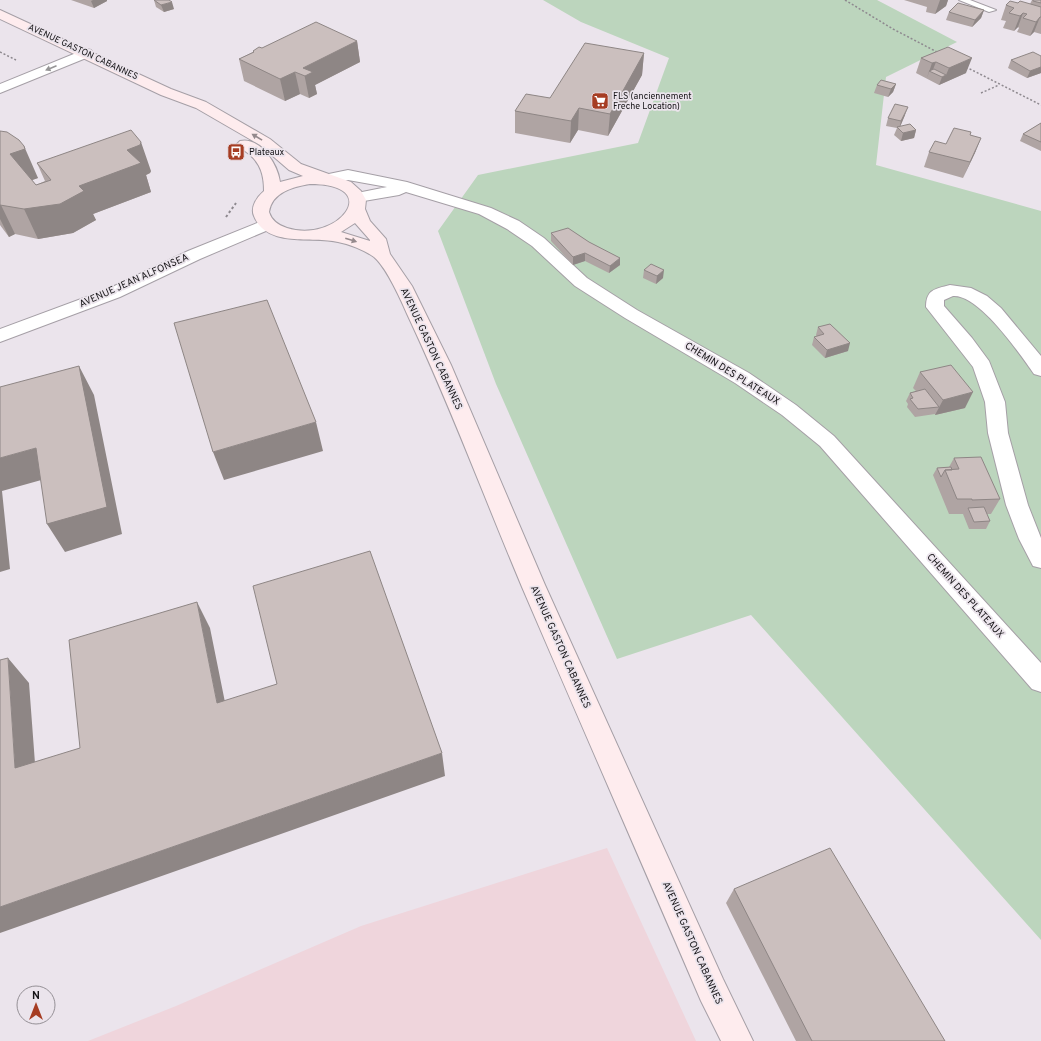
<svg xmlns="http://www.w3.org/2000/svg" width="1041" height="1041" viewBox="0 0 1041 1041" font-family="Overpass,sans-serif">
<rect width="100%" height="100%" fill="#ebe4ec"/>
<path fill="#efd5dc" d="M607,848L696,1041H88L176,1006L361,926Z"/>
<path fill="#bcd5bd" d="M543,0H877L957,42L886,77L876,165L1041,211V940L751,615L617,659L496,384L438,231L478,175L638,143L669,58L581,22Z"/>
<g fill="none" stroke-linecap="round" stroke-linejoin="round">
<defs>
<path id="service" d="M959,0H970L996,10L989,12Z"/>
<path id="minor" d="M86,49L91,50L93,53L91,56L0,93V84Z
M267,219L273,220L275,224L273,228L200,259L120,297L0,342V329L108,289L188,251Z"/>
<path id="tertiary" d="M348,170L407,182L491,208L519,221L544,238L587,278L637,310L749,373L796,405L834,436L1041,663V692L1032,689L820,446L782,415L735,383L625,318L575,286L532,246L507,229L479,214L406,192L399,195L358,202L352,200L350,197L352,194L387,187L348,180L325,184L319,182L317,179L319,176Z
M950,285L971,288L987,296L1001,308L1041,356V376L1034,374C1020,354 979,294 953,296C950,297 947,299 944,300V306L972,338L989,361L1005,402L1008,433L1028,505L1041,538V568L1033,566L1019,539L1006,505L988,433L985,402L973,367L926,307C926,290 934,289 950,285Z"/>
<path id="secondary" d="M0,10L171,89L206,102L270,139L301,164L351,182L361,191L366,200L365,209L370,221L386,239L390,254L412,286L451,365L545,585L723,979L753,1041H721L701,1001C642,863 581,725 522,587C484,497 450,405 408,316C401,300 387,268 374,257C364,250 349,244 338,242C313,236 266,248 254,216C250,207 257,197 264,191C264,176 261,164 249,154C245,151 241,148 237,144L240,141C260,136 278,165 280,182L303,176L289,170L260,145L196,108L161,95L0,19ZM310,184C386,184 337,244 287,228C278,225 272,221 269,212C272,192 293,187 310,184ZM355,223L370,240V241L341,232Z"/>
</defs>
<use href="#service" stroke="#a59fa6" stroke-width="2"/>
<use href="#minor" stroke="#a59fa6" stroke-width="2"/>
<use href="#tertiary" stroke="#a59fa6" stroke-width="2"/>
<use href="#secondary" stroke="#a59fa6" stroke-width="2"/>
<path stroke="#8e898f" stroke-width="1.5" stroke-dasharray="2 2" stroke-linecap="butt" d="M845,0L893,29L939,53
M0,52L16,60
M966,67L1041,105
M981,93L999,85"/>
<path stroke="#8e898f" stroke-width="2" stroke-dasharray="2.5 2.5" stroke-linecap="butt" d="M226,217L236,203"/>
<use href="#service" fill="#fff" fill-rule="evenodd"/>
<use href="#minor" fill="#fff" fill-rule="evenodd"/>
<use href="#tertiary" fill="#fff" fill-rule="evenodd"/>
<use href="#secondary" fill="#feecee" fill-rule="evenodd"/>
</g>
<path fill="#afa4a3" d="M71,0H107V1L94,8Z
M154,0L174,9L164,12L156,7Z
M904,0H948L946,6L935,14L926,12L927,7Z
M1032,0H1041V34L1034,32L1030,36L1017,32L1019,28L1018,27L1014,31L1003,28L1006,21L1001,20L1006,5L1018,3L1030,4Z
M984,10L981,18L972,27L946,20L949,12Z
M357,41L360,62L315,85L317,94L309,98L300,94L285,101L244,81L239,59L253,52V51L262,48Z
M948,47L966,73L939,85L916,73L921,58Z
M644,53L642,75L608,136L578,130L570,143L515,133V111L550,98Z
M1041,56V73L1027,78L1008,68L1011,60Z
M896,84L893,92L888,97L874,93L877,85Z
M905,115L900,127L916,130L914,138L901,141L894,135L897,128L886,126L888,118Z
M1041,123V151L1020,141L1023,134Z
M0,131L38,178L32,180L36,185L45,181L37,163L151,171L150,173L146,175L151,192L93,214L96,220L73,233L38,239L15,234L9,237L0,225Z
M970,135L976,150L963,178L924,167L929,152L946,144Z
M551,233L620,265L609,273L585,261L573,265L551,241Z
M644,270L663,278L656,284L643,278Z
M818,327L848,351L825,358L812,345L814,337H817L816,335Z
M920,372L965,408L935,415V414L915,417L907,407L908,404L906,401L910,393L916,391L913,388Z
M954,458L1000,499L991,514H987L990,521L986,529H969L963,514H949L933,475L937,468L949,467Z
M734,889L945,1041H796L726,903Z"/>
<path fill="#8e8685" d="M93,0H107V1L94,8L91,1Z
M940,0H948L946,6L935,14Z
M172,2L174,9L164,12L161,5Z
M984,10L981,18L972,27L975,20Z
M1023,13L1018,27L1014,31L1020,16Z
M1040,17L1034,32L1030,36L1036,22Z
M357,41L360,62L315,85L317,94L309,98L303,68Z
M644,53L642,75L608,136L610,114Z
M972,58L966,73L939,85L942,77L946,75L949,68Z
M936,62L932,72L929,71L927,78L932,63Z
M1041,67V73L1027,78L1030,71Z
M295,72L300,94L285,101L280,79Z
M896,84L893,92L888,97L891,89Z
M908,107L905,115L899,129L901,121Z
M579,108L578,130L570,143L571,121Z
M916,130L914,138L901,141L903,133Z
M981,138L975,153L963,178L970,162Z
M141,142L151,171L150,173L146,175L151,192L93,214L96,220L73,233L38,239L24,209L79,186L127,150Z
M24,146L38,178L24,183L10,154Z
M0,205H1L15,234L9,237L0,219Z
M585,253V261L573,265V257Z
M620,258V265L609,273L610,266Z
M664,270L663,278L656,284L657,276Z
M850,343L848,351L825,358L827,350Z
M79,366L94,395L122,534L65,552L47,524Z
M973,392L965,408L935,415L943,400Z
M316,422L323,451L224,480L213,452Z
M36,448L52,477L2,491L10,569L0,572V458Z
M197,602L210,628L230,727L217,703Z
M8,658L29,683L37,790L15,768Z
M442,753L445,776L0,933V907Z"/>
<path fill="#cbbfbe" stroke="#8e8685" d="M154,0H169L172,2L161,5Z
M1033,0H1041V3L1033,1Z
M1010,1L1018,3L1020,1L1041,7V17H1040L1036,22L1023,18L1027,14L1023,13L1020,16L1009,13L1014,8L1006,5Z
M958,3L984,10L975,20L949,12Z
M316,22L357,41L303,68L313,72L305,76L295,72L280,79L239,59L254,52L253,51L259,47L262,48Z
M585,43L644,53L610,114L579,108L571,121L515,111L526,94L550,98Z
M948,47L972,58L949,68L936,62L932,63L921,58Z
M1033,52L1041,56V67L1030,71L1011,60Z
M934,69L946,75L942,77L929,71Z
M881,80L896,84L891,89L877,85Z
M895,104L908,107L901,121L888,118Z
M1041,123V142L1023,134Z
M910,124L916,130L903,133L897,127Z
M954,128L971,132L970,135L981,138L970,162L929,152L935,141L946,144Z
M131,130L141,142L140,145L127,150L141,163L79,186L84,191L60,204L24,209L0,205V131L7,132L19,140L24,146L25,149L10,154L36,185L51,180L37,163Z
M568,228L589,242L620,258L610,266L585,253L573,257L551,233Z
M651,264L664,270L657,276L644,270Z
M267,300L316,422L213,452L174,323Z
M830,324L850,343L827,350L814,337L824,334L818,327Z
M951,365L973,392L943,400L920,372Z
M79,366L107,507L47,524L36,448L0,458V387Z
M925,389L939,407L918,409L910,399L913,398L910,393Z
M981,457L1000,499L972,500V499H957L945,470L959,469L954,458Z
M951,467L952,470H945L941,477L937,468Z
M984,507L990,521L974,522L968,508Z
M370,551L442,753L0,907V660L8,658L15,768L80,748L69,640L197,602L217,703L277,684L253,586Z
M830,848L945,1041H812L734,889Z"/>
<defs><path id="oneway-solid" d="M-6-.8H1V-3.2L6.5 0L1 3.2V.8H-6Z"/></defs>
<use fill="#969596" href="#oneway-solid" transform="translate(51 68) rotate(157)"/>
<g fill="#958a8d">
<use href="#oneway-solid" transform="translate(257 137) rotate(-149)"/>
<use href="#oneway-solid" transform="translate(351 240) rotate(17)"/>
</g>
<defs>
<symbol id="supermarket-square" viewBox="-11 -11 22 22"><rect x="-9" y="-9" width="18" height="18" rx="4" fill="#a63d23" stroke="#ebe4ec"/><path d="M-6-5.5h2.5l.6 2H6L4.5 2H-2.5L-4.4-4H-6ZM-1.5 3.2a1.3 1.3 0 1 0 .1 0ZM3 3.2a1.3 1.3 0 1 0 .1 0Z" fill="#fff"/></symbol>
<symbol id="bus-square" viewBox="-11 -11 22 22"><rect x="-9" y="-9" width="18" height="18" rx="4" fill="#a63d23" stroke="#ebe4ec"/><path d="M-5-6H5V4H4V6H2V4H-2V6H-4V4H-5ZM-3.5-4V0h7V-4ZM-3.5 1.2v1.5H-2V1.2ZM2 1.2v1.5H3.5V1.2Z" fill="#fff"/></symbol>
</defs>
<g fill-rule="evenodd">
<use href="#supermarket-square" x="590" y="91" width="20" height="20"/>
<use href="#bus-square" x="226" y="142" width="20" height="20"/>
</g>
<g text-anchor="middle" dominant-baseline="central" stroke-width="3.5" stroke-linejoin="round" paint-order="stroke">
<g font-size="9" fill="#151316" stroke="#ebe4ec">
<text transform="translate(83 52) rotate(25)">AVENUE GASTON CABANNES</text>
</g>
<g font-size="9" fill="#151316" stroke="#ebe4ec" text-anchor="start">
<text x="613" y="96">FLS (anciennement<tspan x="613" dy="10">Freche Location)</tspan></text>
<text x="249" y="152">Plateaux</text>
</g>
<g font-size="10" fill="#151316" stroke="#ebe4ec">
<text transform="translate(134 281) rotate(-24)">AVENUE JEAN ALFONSEA</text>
<text transform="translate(431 349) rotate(65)">AVENUE GASTON CABANNES</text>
<text transform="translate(732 374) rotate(32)">CHEMIN DES PLATEAUX</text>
<text transform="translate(965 596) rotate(48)">CHEMIN DES PLATEAUX</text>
<text transform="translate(560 647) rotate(66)">AVENUE GASTON CABANNES</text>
<text transform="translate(692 943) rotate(66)">AVENUE GASTON CABANNES</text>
</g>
</g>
<g transform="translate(36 1005)"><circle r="19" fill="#ebe4ec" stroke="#959096"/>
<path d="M0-3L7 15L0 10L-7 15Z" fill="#a63d23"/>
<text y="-6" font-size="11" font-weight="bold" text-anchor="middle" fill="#151316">N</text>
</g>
</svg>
